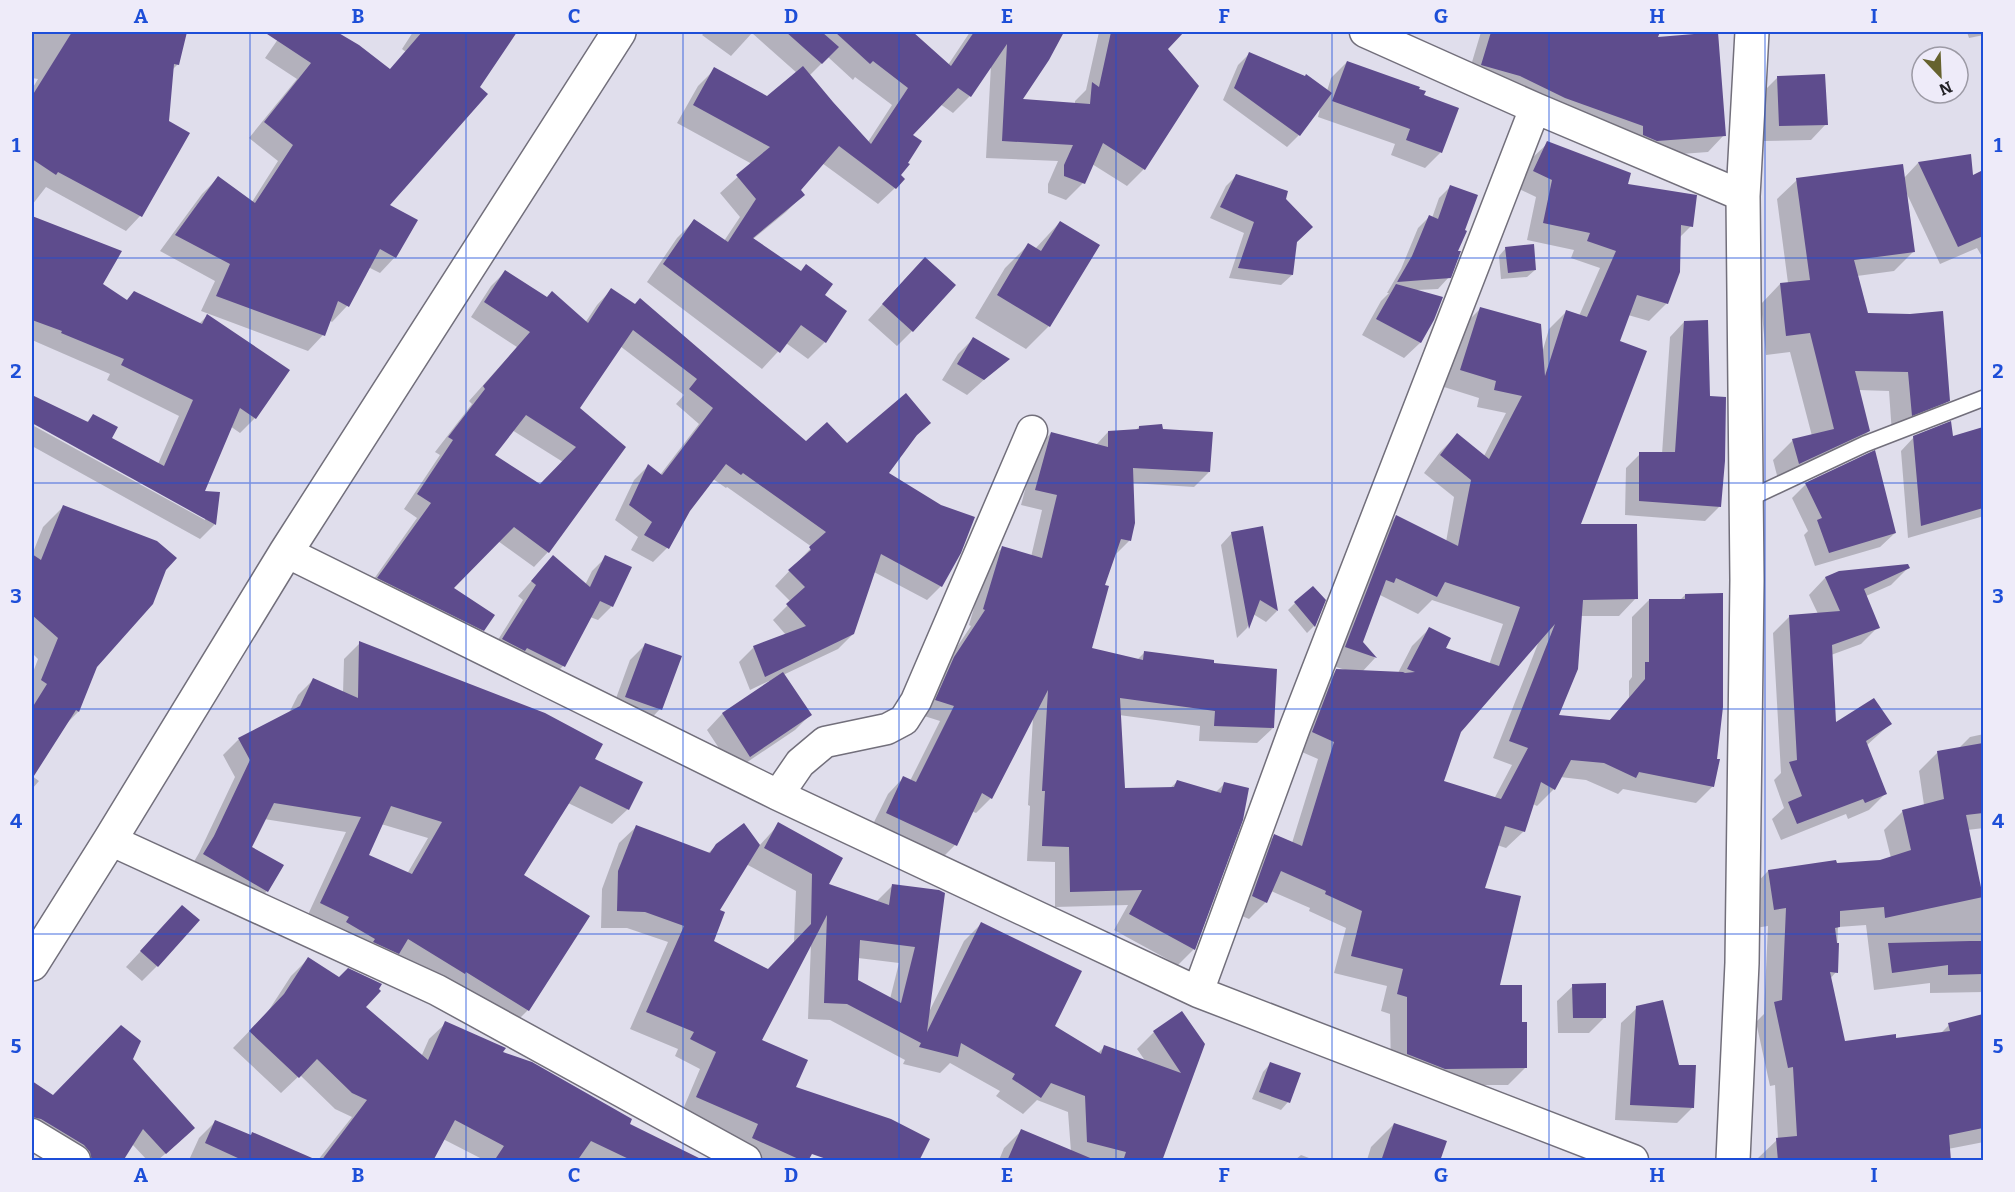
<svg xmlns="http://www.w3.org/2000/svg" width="2015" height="1192" viewBox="0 0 2015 1192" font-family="Bitter,serif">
<rect width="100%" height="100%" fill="#e0deec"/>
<path fill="#0003" fill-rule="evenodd" d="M32,32H103L114,38L115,32H186L178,64L172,70L140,216L126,231L46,187L32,205V89L38,79L32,78Z
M283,32H333L390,71L388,205L395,257L380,273L368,267L347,306L332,322L329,320L323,335L308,351L201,311L215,281L160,251L202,194L218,178L252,202L278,161L249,138L297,79L265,58Z
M413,32H515L502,49L406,52L402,49Z
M705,32H914L913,34L948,65L970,32H1063L1048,59L1020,101L1075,104V101L1086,90L1099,32H1178L1176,37L1166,49L1144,169L1127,186L1092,164L1083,183L1066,200L1048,193V184L1058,161L986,158L991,65L970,96L953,113L940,104L911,136L895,188L878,204L822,163L799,190L803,195L786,212L752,240L823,295L825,342L808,359L786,343L762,369L647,282L677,238L694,221L724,241L740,217L720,193L752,164L677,123L698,86L715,69L767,98L797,73L752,33L731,56L702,35ZM828,57L853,80L855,77L892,105L868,142L809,76Z
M1481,32H1658L1656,39L1724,135L1708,152L1640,157L1466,82Z
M1967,32H1984V35L1969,38Z
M1249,54L1305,77L1327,91L1331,78L1347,62L1457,109L1440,153L1425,168L1391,155L1395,144L1318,117L1321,105L1299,135L1287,147L1223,100L1238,65Z
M1778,77L1826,124L1811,140L1764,141L1762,93Z
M1548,143L1626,186L1691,226L1679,238L1667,303L1649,321L1628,315L1618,342L1579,526L1636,598L1619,616H1580L1557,716L1609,721L1629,698V681L1632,677V617L1649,600H1680L1685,595L1713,786L1696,803L1623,789L1618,794L1586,780L1560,777L1554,789L1537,806L1533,804L1524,831L1506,848L1497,845L1483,889L1498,987L1521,1024L1525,1068L1508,1085H1427L1391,1071L1390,1014L1381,1011L1387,986L1334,973L1346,928L1309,911L1310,908L1271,891L1266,902L1249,919L1235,913L1257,853L1275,835L1292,843L1318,759L1295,749L1319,688L1337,670H1345L1328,664L1379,534L1396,517L1446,542L1454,497L1424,473L1440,452L1457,435L1484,456L1506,413L1477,407L1479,398L1444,387L1463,326L1480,309L1542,353L1549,329L1566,312L1579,316L1600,268L1571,258L1574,250L1527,240L1536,197L1517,188L1530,160ZM1380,595L1418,614L1432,600L1503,624L1489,665L1444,648L1429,629L1412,646L1398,673L1362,672L1375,658L1361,642ZM1539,641L1493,758L1512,765L1494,799L1442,782L1460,731Z
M1969,156L1972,177L1984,172V260L1977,248L1940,264L1907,194L1914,251L1894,271L1857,276L1867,315L1948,400L1928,420L1892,434L1889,391L1858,390L1869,431L1849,451L1779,483L1773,460L1793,440L1812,436L1790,352L1766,355L1761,304L1780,284L1788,283L1777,199L1797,180L1904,178L1918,163Z
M1237,175L1284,199L1296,242L1292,275L1281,285L1229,278L1244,233L1210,218L1226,186Z
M1450,187L1456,253L1449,277L1438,289L1416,290L1433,319L1420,343L1404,358L1362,335L1381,301L1389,293H1387L1401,269L1418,228L1429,217L1432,218L1439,198Z
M32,217L120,252L101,285L126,301L199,324L207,316L255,418L240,433L230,426L202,492L215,524L200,539L32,446V397L86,423L93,416L110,438L158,464L179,416L107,380L110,374L32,340ZM35,423L205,516V520L34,426Z
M1060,222L1098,246L1049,326L1026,349L975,318L1005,268L1028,245L1035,249Z
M1506,248L1535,270L1527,277L1501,279L1499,256Z
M505,272L585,323L597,305L611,290L806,443L847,445L929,423L914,438L887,473L941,586L927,600L874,572L853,634L838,649L783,675L810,715L795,730L734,771L707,730L722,714L770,683L769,681L750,690L739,662L754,647L786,635L773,620L791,602L775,586L812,547L727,487L726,488L713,479L689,510L667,548L653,562L631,550L638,537L615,520L634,480L648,466L660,475L699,424L676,404L684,395L620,346L578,409L624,447L548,552L534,567L498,541L452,589L483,630L469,644L364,593L417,518L404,509L440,455L435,452L472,404L469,401L517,347L471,317L491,286ZM512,430L563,462L540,485L492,456Z
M910,274L912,331L897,346L868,320Z
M1684,322L1708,397L1719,507L1705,521L1625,515L1626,468L1640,454H1662L1670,337Z
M973,339L1007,359L967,395L942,380L958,354Z
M1139,427L1161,430L1209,472L1194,487L1132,483L1129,541L1114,556L1103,586L1090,649L1137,660L1145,652L1213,665L1273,728L1257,743L1199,741L1200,726L1119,715L1123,790L1170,788L1177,782L1215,793L1224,784L1241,819L1194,949L1178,965L1114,930L1128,905L1055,907V862L1027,861L1030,806L1028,805L1033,717L991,798L976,813L971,811L955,845L940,860L871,828L888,794L903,778L910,781L940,721L921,715L939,674L971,626L969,625L987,563L1002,548L1031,557L1042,510L1021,505L1036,449L1051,433L1096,445L1108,432L1135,431Z
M1984,429V516L1908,538L1901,451L1914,437L1951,438Z
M1806,484L1895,533L1880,547L1815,566L1804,535L1808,531L1792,498Z
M63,507L96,666L78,712L64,726L32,776V675L38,659L32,653V555L43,527Z
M1262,528L1277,611L1266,622L1253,614L1247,628L1237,638L1221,545L1232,533Z
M553,557L585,585L592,571L606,557L612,606L598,620L590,617L563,666L549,680L489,654L523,600L518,596Z
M1908,568L1891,585L1866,596L1878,627L1861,644L1831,655L1835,725L1890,724L1866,746L1885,794L1869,810L1848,819L1846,814L1781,840L1772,819L1784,808L1774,780L1781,773L1773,633L1790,616L1818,614L1809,595L1825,578L1839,572Z
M1324,600L1314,626L1307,633L1288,610L1295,603Z
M360,643L593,759L628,809L612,824L568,803L522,875L588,916L528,1010L512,1026L306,919L346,832L264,819L250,848L267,891L251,907L189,870L199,853L235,777L223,755L239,739L289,713L298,695L314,679L343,693L344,659ZM381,824L428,838L407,874L367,856Z
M645,645L660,709L645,725L611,712L630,660Z
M1984,734V828L1967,830L1984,908V992L1930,993V983L1874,990L1866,925L1838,927L1836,972L1830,979L1844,1043L1895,1040L1940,1034L1949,1025L1982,1016L1984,1023V1142L1948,1149L1949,1160H1758V1158L1778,1139L1775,1085L1770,1086L1756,1022L1764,1014L1768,926L1755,928L1750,890L1768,871L1880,861L1891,858L1884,830L1903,811L1924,805L1919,771L1938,752L1958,749L1970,737Z
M32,776L39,781L32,789Z
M779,824L827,884L876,902L893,885L938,891L928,1014L964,941L981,924L1053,1027L1098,1053L1104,1047L1146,1062L1137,1049L1154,1032L1203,1045L1160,1160H999L1004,1148L1021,1131L1071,1152L1068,1112L1037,1100L1023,1114L996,1096L1000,1091L950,1063L940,1073L903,1064L905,1060L830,1020L808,1019L811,944L760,1041L794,1088L816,1138L796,1160H750L681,1114L700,1069L675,1056L678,1049L630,1029L668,942L627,928H601L602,889L619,843L636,827L707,854L717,845L759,846ZM746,864L796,891L794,942L768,971L712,942L718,910ZM858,958L899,963L890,999L857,981Z
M182,907L157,966L142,981L126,967Z
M308,959L421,1057L429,1039L446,1023L628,1125L663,1160H484L443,1139L432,1160H318L352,1117L335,1109L300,1075L281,1093L233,1048L267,1013L291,976Z
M1573,986L1605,1017L1589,1033H1558L1557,1001Z
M1637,1008L1678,1066L1692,1108L1677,1123L1615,1120L1621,1023Z
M131,1060L180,1141L158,1160H147L132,1144L122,1160H73L32,1134V1082L53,1097Z
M1270,1064L1288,1102L1281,1110L1252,1099L1263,1072Z
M216,1121L250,1136L252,1134L315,1160H189L199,1138Z
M1394,1124L1439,1160H1367L1371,1147Z
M1301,1155L1309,1158L1308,1160H1295Z"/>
<path fill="#5e4c8d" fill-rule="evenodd" d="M72,32H187L179,65L174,64L169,121L190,133L142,217L58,172L56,175L32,159V96Z
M264,32H337L359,45L390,69L422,32H517L480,87L488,94L390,205L418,220L396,258L380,249L349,307L338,301L325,336L216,296L230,264L175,235L218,176L255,203L293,145L264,122L311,63Z
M786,32H822L839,47L822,64Z
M835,32H913L951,66L974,32H1064L1049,60L1023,99L1090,104L1092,82L1099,87L1111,32H1184L1168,49L1199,86L1145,170L1103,143L1085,184L1064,176V165L1073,145L1002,141L1007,44L971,97L958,88L913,135L922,141L908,163L910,164L901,175L905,179L896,189L839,146L801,190L805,195L753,238L801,271L806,264L833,284L825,295L847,311L826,343L801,325L780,353L663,264L694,219L728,242L756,199L736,175L770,147L693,105L714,67L767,96L803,66L833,102L871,144L908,88L873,61L870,64Z
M1491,32H1660L1658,37L1718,32L1726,136L1657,141L1643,135V126L1565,98L1520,76L1481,65Z
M1249,52L1305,76L1306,74L1332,93L1300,136L1234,88Z
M1347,61L1420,87L1419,89L1426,91L1424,95L1459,108L1442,153L1406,140L1410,129L1332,101Z
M1825,74L1828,125L1779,126L1777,76Z
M1547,141L1631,173L1628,184L1697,195L1693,227L1681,225L1680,272L1668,304L1637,295L1620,341L1647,351L1581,524H1637L1638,599L1583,600L1578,669L1559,715L1610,720L1645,679V662H1649V599H1685V594L1723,593V707L1717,759H1720L1714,787L1639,772L1636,778L1604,763L1571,760L1555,790L1541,782L1525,832L1505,826L1485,888L1521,896L1500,985H1522V1022H1527V1068L1445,1069L1407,1054V997L1397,994L1403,969L1351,956L1362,911L1325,894L1326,891L1281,871L1267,903L1252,896L1274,834L1302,846L1334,742L1312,732L1336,669L1403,672L1405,673L1415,672L1407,669L1429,627L1451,638L1446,648L1499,666L1520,607L1445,582L1437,597L1396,578L1394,583L1386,580L1363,642L1377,658L1345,647L1396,515L1458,546L1471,480L1440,455L1457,433L1489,459L1522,396L1494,390L1496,381L1460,370L1480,307L1541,324L1545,376L1566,310L1587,317L1616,251L1587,241L1590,233L1543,223L1552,180L1533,171ZM1555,624L1509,741L1528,748L1501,799L1444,781L1461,732Z
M1971,154L1973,175L1983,170V236L1958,247L1918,162Z
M1903,164L1915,252L1854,260L1868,313L1910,314L1943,311L1950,401L1912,416L1908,372L1855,371L1870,431L1799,464L1792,439L1834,429L1810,333L1786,336L1780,283L1810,280L1796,178Z
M1236,174L1288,191L1286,199L1313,227L1297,242L1293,275L1238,268L1254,222L1220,207Z
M1450,185L1478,195L1465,230L1467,231L1458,251H1461L1451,278L1397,282L1412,256L1429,215L1438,219Z
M32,216L122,251L103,284L127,300L134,291L202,324L207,314L290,370L256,419L240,408L205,491L220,492L216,525L32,423V395L88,422L93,414L118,427L112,438L164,466L193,400L121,365L124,359L61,333L62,331L32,320Z
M1060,221L1100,245L1050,327L997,295L1028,243L1041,251Z
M1534,244L1536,270L1508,273L1505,247Z
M925,257L956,285L913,332L882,304Z
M505,270L547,297L552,291L588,323L611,288L635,304L640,298L806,441L827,422L847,443L906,393L931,423L917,435L889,473L941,505L975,517L961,553L942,587L881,554L854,634L765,677L753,646L806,626L786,604L805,587L788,570L811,550L809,547L826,532L743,473L741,475L726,464L690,511L669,549L644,535L652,522L629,505L648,464L662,475L713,408L689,389L697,379L633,330L580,408L626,447L549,553L514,527L454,588L495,615L484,631L377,578L431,503L417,494L453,440L448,437L485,389L483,386L530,332L484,302ZM526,415L576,447L540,484L495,455Z
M1396,284L1443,297L1434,320L1421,343L1376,319Z
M1708,320L1710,396L1726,397L1725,461L1721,507L1639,501V452H1675L1684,321Z
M973,337L1010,359L984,380L957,364Z
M1951,421L1953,436L1983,427V508L1921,526L1913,436Z
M1162,424L1163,429L1213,432L1210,472L1133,468L1135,523L1131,541L1121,539L1105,585L1109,586L1092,648L1143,660L1144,651L1214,660V663L1277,669L1274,728L1214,726L1215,711L1120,698L1125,788L1174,787L1177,780L1221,793L1224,782L1249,788L1243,820L1195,950L1129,914L1142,890L1070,892L1069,847L1042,846L1045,791H1042L1048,690L992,799L982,793L957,846L886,813L903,776L916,782L954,706L935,700L954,657L985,610L983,609L1002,546L1042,558L1057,495L1035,490L1051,432L1108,447V431L1139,429V426Z
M1875,450L1896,533L1829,553L1817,520L1822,518L1805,483Z
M63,505L157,541L177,558L166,570L153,604L97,667L79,712L76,710L32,779V708L47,684L41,680L58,638L32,615V554L41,560Z
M1263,526L1278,611L1260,600L1249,629L1231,532Z
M553,555L590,587L605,555L632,567L613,607L600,601L565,667L527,648L525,651L502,639L536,585L531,581Z
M1908,564L1910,568L1864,589L1880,628L1832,645L1836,722L1874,698L1892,724L1866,741L1887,794L1865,803L1863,799L1797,824L1788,802L1802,796L1789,762L1797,760L1789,615L1840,611L1825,577L1839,571Z
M1313,586L1326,600L1315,627L1294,602Z
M359,641L545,713L603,744L595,759L643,782L629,810L580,786L524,875L590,916L529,1011L466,972L465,974L408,939L399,954L373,942L375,939L346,922L349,917L320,903L361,817L274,803L252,847L284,865L268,892L203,854L214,836L250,760L238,738L300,706L313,678L358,698ZM391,806L442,822L412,874L369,855Z
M645,643L682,656L662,710L625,697Z
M783,672L812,715L750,757L722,713Z
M1983,743V813L1966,815L1983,897L1885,918L1884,907L1840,911V927L1835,928L1837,943H1839L1838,973L1830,972L1845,1041L1896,1034V1038L1950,1031L1948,1023L1983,1014V1128L1949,1135L1951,1161H1778L1776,1138L1797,1136L1793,1067L1788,1068L1774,1002L1782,1000L1786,908L1774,910L1768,870L1836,860L1837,863L1880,860L1911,850L1902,810L1944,799L1937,751Z
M778,822L843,858L829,884L889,905L892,884L939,890L945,893L927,1032L981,922L1082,971L1055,1026L1101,1054L1104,1045L1181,1073L1153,1031L1182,1011L1205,1044L1162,1161H1123L1126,1152L1087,1142L1085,1096L1051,1083L1041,1098L1012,1079L1015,1074L961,1043L958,1057L919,1047L921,1043L847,1004L824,1003L827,915L762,1040L808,1060L796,1087L891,1119L930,1139L919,1161H832L812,1154L808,1161H803L752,1138L758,1124L696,1097L716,1052L690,1039L694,1032L646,1012L684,926L645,912L617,911L618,871L636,825L710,853L716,844L744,823L760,845L720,910L725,912L714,941L768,969L811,924L812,874L764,848ZM860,940L915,947L901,1003L858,980Z
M182,905L200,920L158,967L140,951Z
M1970,941H1983V974L1948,975V965L1892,973L1888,943Z
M308,957L339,977L348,968L382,984L379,989L381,991L366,1007L428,1060L445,1021L506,1048L503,1052L532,1062L632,1119L630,1124L705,1161H633L591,1141L577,1161H494L504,1146L455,1120L433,1161H321L367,1100L352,1093L317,1059L299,1078L249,1031L284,994Z
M1606,983V1018H1573L1572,984Z
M1663,1000L1679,1065H1696L1694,1108L1630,1105L1636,1006Z
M121,1025L141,1041L133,1059L195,1128L166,1154L143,1129L123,1161H92L90,1152L84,1145L41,1119L32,1117V1081L53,1095Z
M1270,1062L1301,1073L1290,1103L1259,1092Z
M215,1120L251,1135L252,1132L319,1161H240V1159L205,1143Z
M1394,1123L1447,1141L1440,1161H1381Z
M1021,1129L1095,1160V1161H1007Z"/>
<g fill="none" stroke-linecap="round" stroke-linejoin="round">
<defs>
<path id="lane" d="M1746,500L1865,444L1984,398"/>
<path id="street" d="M1365,32L1535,108L1743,196
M286,552L778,795L1198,992L1633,1160
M778,795L800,763L825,742L887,729L904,720L916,701L1032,431
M110,840L437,990L746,1160
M1198,992L1295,727L1535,108
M32,1134L75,1160"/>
<path id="secondary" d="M1733,1160L1742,963L1747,580L1743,196L1752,32"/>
<path id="primary" d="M32,964L110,840L286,552L619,32"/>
</defs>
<use href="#lane" stroke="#726f7b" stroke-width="18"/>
<use href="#street" stroke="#726f7b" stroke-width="33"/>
<use href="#secondary" stroke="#726f7b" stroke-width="36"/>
<use href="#primary" stroke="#726f7b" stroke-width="36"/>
<use href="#lane" stroke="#fff" stroke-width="15"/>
<use href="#street" stroke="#fff" stroke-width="30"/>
<use href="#secondary" stroke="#fff" stroke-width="33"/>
<use href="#primary" stroke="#fff" stroke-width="33"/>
</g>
<path fill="none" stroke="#1d4ed8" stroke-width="1.5" stroke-opacity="0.55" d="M250,32V1160M466,32V1160M683,32V1160M899,32V1160M1116,32V1160M1332,32V1160M1549,32V1160M1765,32V1160M32,258H1984M32,483H1984M32,709H1984M32,934H1984"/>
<rect width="2015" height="1192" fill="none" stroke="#eeebf9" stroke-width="66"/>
<g transform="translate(1940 75) rotate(157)"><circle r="28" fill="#eeebf9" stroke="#9c9aa5" stroke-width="1.5"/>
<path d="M0-4.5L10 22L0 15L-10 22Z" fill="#66622e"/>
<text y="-9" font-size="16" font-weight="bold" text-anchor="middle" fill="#222126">N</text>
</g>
<rect x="33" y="33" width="1949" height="1126" fill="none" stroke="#1d4ed8" stroke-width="2"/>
<g font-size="20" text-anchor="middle" font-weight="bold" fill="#1d4ed8">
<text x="141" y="23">A</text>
<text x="358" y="23">B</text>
<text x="574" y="23">C</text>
<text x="791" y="23">D</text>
<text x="1007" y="23">E</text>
<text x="1224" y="23">F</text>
<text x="1441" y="23">G</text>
<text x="1657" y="23">H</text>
<text x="1874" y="23">I</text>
<text x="16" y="152">1</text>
<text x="1998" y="152">1</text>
<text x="16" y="378">2</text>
<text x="1998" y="378">2</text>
<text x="16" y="603">3</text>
<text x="1998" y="603">3</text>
<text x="16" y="828">4</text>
<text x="1998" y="828">4</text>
<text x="16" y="1053">5</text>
<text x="1998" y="1053">5</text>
<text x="141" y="1182">A</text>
<text x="358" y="1182">B</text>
<text x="574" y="1182">C</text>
<text x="791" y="1182">D</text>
<text x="1007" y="1182">E</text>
<text x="1224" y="1182">F</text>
<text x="1441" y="1182">G</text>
<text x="1657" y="1182">H</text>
<text x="1874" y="1182">I</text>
</g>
</svg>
